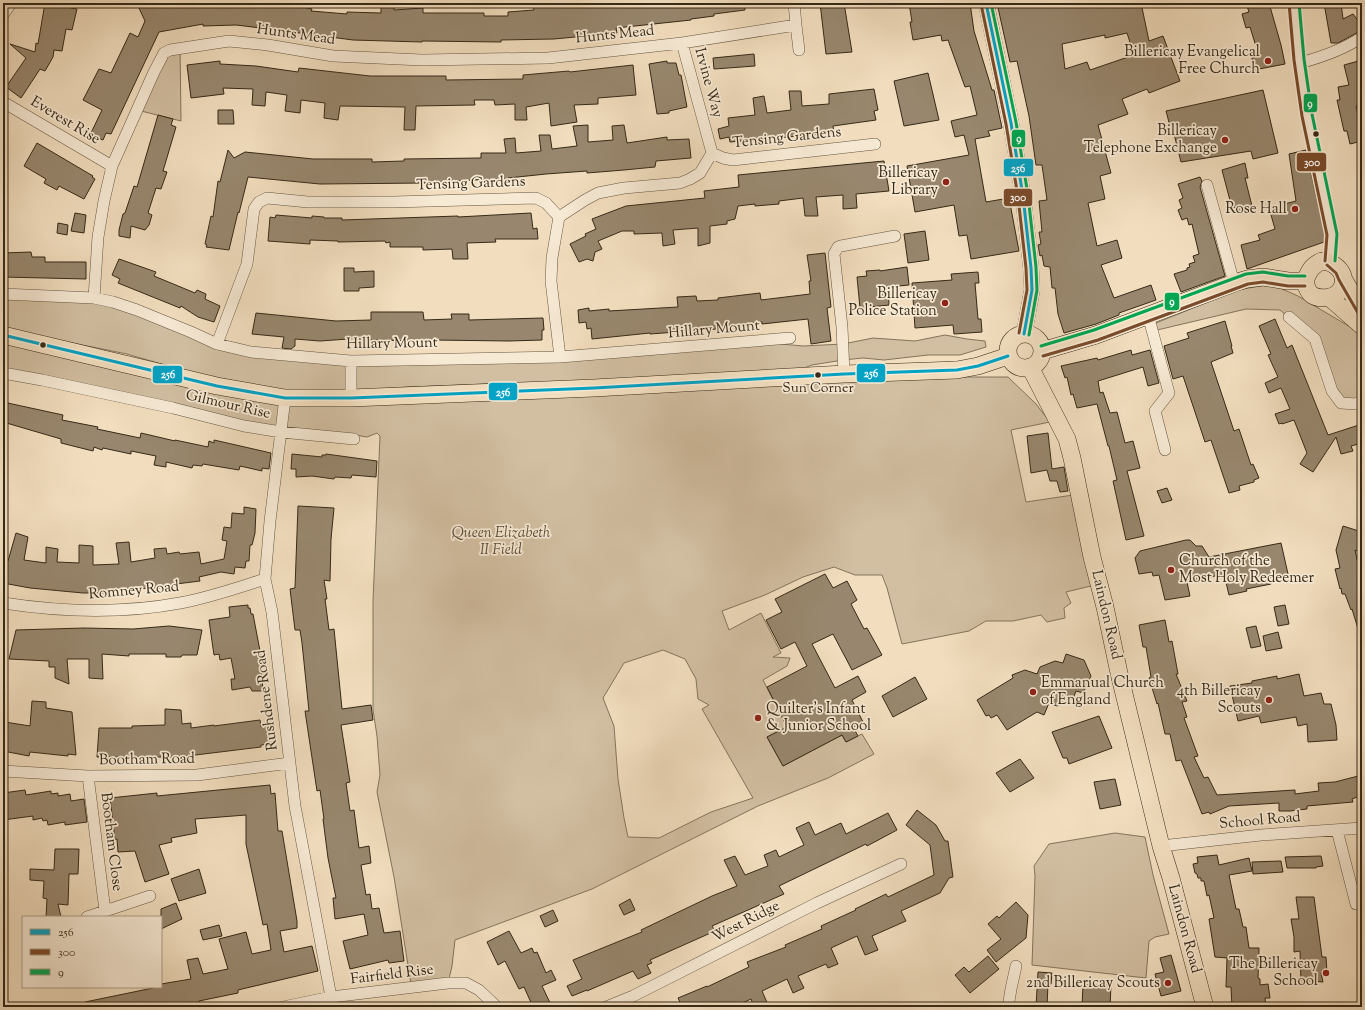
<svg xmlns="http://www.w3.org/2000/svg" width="1365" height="1010" viewBox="0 0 1365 1010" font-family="'Sorts Mill Goudy',serif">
<rect width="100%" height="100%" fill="#f2debf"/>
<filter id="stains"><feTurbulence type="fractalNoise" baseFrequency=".005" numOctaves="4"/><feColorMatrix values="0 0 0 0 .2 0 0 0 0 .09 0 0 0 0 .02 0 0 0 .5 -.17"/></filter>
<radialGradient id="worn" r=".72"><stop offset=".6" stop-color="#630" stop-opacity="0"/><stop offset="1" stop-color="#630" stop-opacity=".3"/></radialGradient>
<path fill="#d2bfa2" stroke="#84745c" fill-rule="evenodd" d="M180,47L181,121L137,110L159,61Z
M1271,284L1298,296L1362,334V401L1341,403L1315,339L1280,310L1246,309L1153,331L1151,325L1238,290Z
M3,294L94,298L217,344L351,361L770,343L803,346L843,344L873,338L915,341L945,335L967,339L985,341L986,347L960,355H928L884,360L863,358L843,360L812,365L780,377H1008L1036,404L1050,422L1011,430L1026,502L1080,494L1099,584L1066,592L1071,603L1064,608L1065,618L1047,622L1041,615L1013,621H986L969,631L902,644L887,588L882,575H855L834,567L803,577L765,595L722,611L729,630L761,613L781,653L773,657L790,658L787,666L763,680L787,727L767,737L783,766L842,735L846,742L862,734L874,754L828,778L758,806L592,889L455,940L452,966L448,983L411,984L394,877L377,792L380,775L377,736L373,710V601L380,436L377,433L367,437L343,433L281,432L3,373V335L285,398L563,389L513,383L408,387L351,391H288L192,373L127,354L3,329ZM663,650L685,659L696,679L698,699L709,705L702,709L753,798L711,812L659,838L628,837L624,818L618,779L614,726L603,698L624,663Z
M1115,833L1145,837L1153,875L1169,934L1155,937L1149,941L1146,978L1032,965L1035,876L1034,866L1049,844Z"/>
<path fill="#98876e" stroke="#362916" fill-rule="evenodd" d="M45,3L77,9L72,30L66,29L62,51L54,50L53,57L45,71L40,69L21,98L6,87L26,58L10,44L35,52L36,43L38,44Z
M144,3H283L312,9L311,11L347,14V12L381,13V3H394V10L423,8V13H484V16H508V12L534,10L533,3H544V7L571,6L570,5L599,3H627L628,6L654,4L653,3H744L745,10L714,14V16L691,19V20L616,28L617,33L554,39L501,40V42L422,41V42L353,40L269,29L236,25L203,26V24L159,32L111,134L106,133L103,140L90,135L102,110L83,100L99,69L111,73L130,33L138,37L145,21L138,6Z
M820,3H844L852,52L826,54Z
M909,3H970L974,31L992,90H994L1002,128L988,131L990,136L975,139L986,202L1009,198L1019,251L971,259L967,235L959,236L954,205L915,212L907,166L969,155L964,135L955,137L951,121L977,115L970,86L965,87L948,40L942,41L941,35L913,40L910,22H912Z
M997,3H1141L1149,41L1163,36L1180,81L1149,93L1147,89L1122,99L1128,114L1098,125L1111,173L1100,176L1105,199L1088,203L1097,246L1117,240L1122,258L1101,265L1114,298L1151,285L1156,300L1119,313V315L1096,324L1064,333L1058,314L1055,288H1052L1050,267L1044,266L1042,255L1040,256L1038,245L1041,244L1039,232H1042L1039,201L1047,200L1042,165H1036L1029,116L1017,61L1010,62ZM1127,33L1134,55L1090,70L1087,62L1065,69L1062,44L1105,35V38Z
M1246,3H1269L1281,45L1285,64L1254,70L1252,58L1259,56L1250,27L1246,28L1242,14L1249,12Z
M1324,3H1341L1343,19L1353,14L1362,26V30L1338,43H1331Z
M754,54L755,66L714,69L713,58Z
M1362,60V104L1356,106L1362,133V141L1350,144L1347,131H1344L1337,100H1340L1338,87L1349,85L1344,65Z
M220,61V64L256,66L298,72L299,68L370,76H446V80L523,79V75L569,71L570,72L633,65L636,95L598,98V104L574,105L577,122L551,126L549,103L526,107L527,120H515V104L495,105L494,100H474L475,105L416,106L415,130H404L405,107L340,106L338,120L324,118L325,103L301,100L300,113L285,111L287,95L266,92L265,106L252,105L253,89L223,88L224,94L191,98L187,65Z
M667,61V63H676L679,75H681L687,107L669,111V113L657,114L649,64Z
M928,73L939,120L904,126L894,81Z
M874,89L878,110L874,111L876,120L833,126L834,133L730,142L729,137L720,139L718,129L729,126L728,118L755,115L753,98L764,96L767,113L791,110L789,91H801L802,106L829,104V94Z
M1263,90L1278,153L1253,159L1251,151L1181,162L1172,126H1170L1166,111Z
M218,110H233L234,124H218Z
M158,115L173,119L171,125L176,127L163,171L167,172L161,189L156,188L148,213L152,215L149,225L145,230L131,226L130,238L119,236V230L123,214L125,213L134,186L137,187Z
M588,125V142L613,140L612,126L624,125L627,143L667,137V140L689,139L691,158L656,161L655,167L624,170L587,173V171L546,174L508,178V179L473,180L425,183L320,184L248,177L239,213L238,212L229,250L206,247L207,245L205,244L211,216L213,217L218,181L220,182L228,150L234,158L245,152L313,159H372V162L404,161V159L481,158V153H506L504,139L515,138L516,153L541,151L539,135H550L552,149L577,146L573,126Z
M37,143L93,176L92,177L95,179L84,199L59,186L57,190L44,183L46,179L24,166Z
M1306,150L1325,236L1324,242L1247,269L1241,245L1260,240L1258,235L1275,229L1269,208L1296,201L1289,154Z
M884,161L889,191L856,194L857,208L843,209V195L816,197L818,216H805L803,198L779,201V204L755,206V204L738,206L735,219L727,221V224L710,226V243L698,246V228L673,230L675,244L663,246L662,233L634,234V231H622L598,241L602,249L595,252L593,261L587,259L579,262L570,244L586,236L585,234L596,229L592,219L626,206L705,198L704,191L739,187L738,175Z
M1245,163L1248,178H1245L1253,210L1239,214L1237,207L1232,208L1222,170Z
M1200,177L1202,181L1200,187L1225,276L1181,292L1174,274L1187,270V268L1190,267L1189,264L1195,262L1193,256L1199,254L1192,224L1189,225L1187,218L1182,220L1178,210L1182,208L1179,200L1183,198L1178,184Z
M75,213L86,215L84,233L71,231Z
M531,213L533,229L537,228L538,239H495L496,242L467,243L468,259H453L452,249L423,250V247H390V242L386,243L385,241L338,242V241L310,240V244L268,241L270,217L275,218L276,215L312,218V216L324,217V218H342V220L458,216V217Z
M58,223L68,225L67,235L57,233Z
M925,231L929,260L908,263L904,234Z
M31,252L32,257H45V262H86V279L3,277V253Z
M825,253L831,307L827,308L831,341L811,344L808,319L762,324V322L735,325L716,327V329L650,334V333L592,339L591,328L587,329L586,322L579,323L578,310L589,308V311L609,309V311L678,307L677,297L696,296L697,301L718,300V298L760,293L761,300L810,294L809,281H811L807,255Z
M119,259L156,272L154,276L195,293L197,290L206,294L205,299L220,306L214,322L198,317L181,306L180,308L118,283L120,279L112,275Z
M907,267L909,285L888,287L889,305L860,308L857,277L867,276L866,271L880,270V271Z
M344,268H354V272L374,271V287L359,288V291H344Z
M978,272L979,283H975L978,319H981L982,332L954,334L953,325L915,328L912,283L952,280L951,274Z
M371,312H423L424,320L452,319L451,314H469V320L543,318L544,330H542V340L509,341L433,340V341L362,340V338L320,341L295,339V346L291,349L282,348L284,337L252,334L256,313L336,321L371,320Z
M1275,319L1287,348L1292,345L1328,435L1362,424V443L1351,446L1353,451L1341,454L1336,437L1313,472L1300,464L1307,453L1294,420L1282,424V423L1279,424L1275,414L1290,409L1281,388L1269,393L1265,383L1278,377L1268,355L1271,354L1259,326Z
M1225,321L1232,346H1231L1233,353L1211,362L1234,431L1239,429L1251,465L1253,464L1259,478L1254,480V482L1239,486L1240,490L1229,493L1211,440L1205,442L1183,376L1173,379L1164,346L1189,338L1187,333Z
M1131,350L1132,355L1150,350L1159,383L1148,386L1143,367L1098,381L1100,393L1103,392L1110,413L1117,412L1125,443L1133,441L1140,468L1127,471L1144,536L1126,540L1113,481L1117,480L1109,446H1108L1097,404L1077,408L1073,394L1071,395L1067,377L1065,378L1061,366L1097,358L1098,360Z
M3,402L63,415L62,420L98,427L97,429L140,438L141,433L175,441V440L208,447L209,441L214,443V440L271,453L269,469L262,468V471L240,466L239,470L203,464L202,466L193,465L192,468L166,462V467L154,465L156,456L131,451V454L103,448L102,450L94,447L93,451L61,443V439L3,422Z
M1048,433L1052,469L1064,467L1068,491L1060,492L1057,481H1050L1047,470L1031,473L1027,436Z
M292,454L322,457V455H326V454L377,461L376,477L352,475L351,478L335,477L334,479L312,476L296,477V469H291Z
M1167,488L1172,500L1162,503L1157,491Z
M298,506L334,508L331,539L330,581L324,580L327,599H325L329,630L334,629L342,709L371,705L373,720L341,725L350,782L346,783L350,811L354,810L359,848L369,846L371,863L361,865L366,895L370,894L372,909L379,908L384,933L400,931L404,961L389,963L388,960L350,969L343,941L368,935L364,914L335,919L333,898H336L328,858L323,819H324L320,790L317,791L305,711H309L302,643L300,630H295L290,589L295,588Z
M244,507L256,509L255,533L252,545H250L249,561H246L245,568L235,567L234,574L221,572L199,577L200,581L160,586V588L121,589L122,593H83L30,588L3,583V560L8,561L16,533L28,537L24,560L46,563V547L58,549L57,562L79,563V545L93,546V565L119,564L116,543L129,542L131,562L155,558L154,549L166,548L167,554L179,552L180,554L199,552L201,564L224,559L227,541L222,540L224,527L231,528L232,513L244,514Z
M1343,526L1362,532V553L1355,550L1362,582V632H1359L1352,609L1351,610L1345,594H1342L1341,588L1340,589L1335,569L1340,568L1336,550Z
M1186,540H1190L1196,546H1202L1209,557L1281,543L1288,574L1269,578L1271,584L1246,589L1247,591L1229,595L1224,574L1187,582L1190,596L1165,600L1159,575L1153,576L1152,572L1139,574L1135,558L1140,551Z
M825,574L833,588L847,581L857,600L851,604L864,629L867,628L882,655L852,670L833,634L812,644L835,688L858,676L866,692L852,700L863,722L853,727L858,736L846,742L842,735L783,766L767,737L787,727L767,687L807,666L795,642L781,649L766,620L782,612L775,599Z
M248,605V608H250L251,614H253L260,651L263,691H252L250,687L232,690L231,679H235L231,658L220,660L219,654L214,655L209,620L230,617L229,607Z
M1285,605L1289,624L1278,626L1274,607Z
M1165,620L1169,642L1172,641L1178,674H1176L1187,701L1182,702L1187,717L1184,718L1198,756L1194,757L1204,778L1208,777L1217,795L1295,790V794L1319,791L1318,783L1335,782L1362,775V795L1352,799L1353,802L1307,806V809L1290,811H1279V803L1229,806L1210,814L1209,812L1202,814L1181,760L1176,761L1170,734H1165L1158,703L1157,704L1149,678L1151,677L1146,647H1143L1139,625Z
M169,626L202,630L197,655H182L181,657H166V654H129V656L102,654L103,679L89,678V659H67L69,684L55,678V667H49V661L9,659L16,630L84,628L133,629Z
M1256,626L1261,646L1251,648L1246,628Z
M1278,632L1282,648L1266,651L1263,636Z
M1066,654L1084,660L1091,676L1083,693L1076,691L1073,699L1057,706L1049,703L1044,715L1037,712L1007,730L997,715L991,718L989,715L986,716L977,700L1013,678L1012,675L1025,670L1037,674L1040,667L1055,661L1063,663Z
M1299,674L1304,696L1321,693L1324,704H1331L1336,725L1337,740L1308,742L1307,724L1298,726L1296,717L1261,723L1259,716L1238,721L1230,686L1252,683V681L1277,676V679Z
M915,677L927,699L893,717L882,696Z
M32,701L46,702V708L72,712L76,755L68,754V756L30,752L29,756L3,751V732L5,722L30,726Z
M165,709L181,710L182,724L191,723V728L214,725V726L260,720L261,727L268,726L270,744L261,745V747L179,757H97L99,728H132V726L165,725Z
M1099,716L1112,748L1069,764L1067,758H1063L1052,732Z
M1020,759L1034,778L1010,792L996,773Z
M1115,779L1121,805L1100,809L1094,782Z
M270,785L271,794L275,793L278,831H282L297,921V928L280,931L284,952L312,946L318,971L238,990V993L199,1001L200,1004L179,1007H86L85,1002L153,988L152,987H161V984L191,979L187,960L198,958L203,974L228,969L219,939L246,932L252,954L271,950L267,924L263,925L246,844V815L195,819L197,833L171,838L172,842L159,845L169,874L145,882L135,851L118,852L117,839L115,840L110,798L157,793V796Z
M25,790L26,795L51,791V794L58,793V796L70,794L71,801L84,799L87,822L65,825V822L48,825L47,820L43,821L42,818L33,820V816L3,820V793Z
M917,810L936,825L945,841H948L953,877L949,878L940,893L901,911L906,921L872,936L878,950L865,955L857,936L831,948L838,964L828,968L826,964L798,976L804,988L793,993L787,979L762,991L769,1007H754L751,999L734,1007H682L678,998L707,986V987L749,967L747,962L786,947L785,945L822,929L821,926L856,910L855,909L886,894L888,897L934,875L930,845L906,825Z
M888,813L897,830L867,846L866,844L779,886L784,894L712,926L715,931L650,960L652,963L647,965L651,973L638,979L633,971L587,991V990L572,996L567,986L582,979L573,960L642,932L641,930L712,896L737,886L724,860L735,856L745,875L768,866L764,855L776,850L779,857L804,845L796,828L809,822L815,835L841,823L846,834Z
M55,849H79L78,874H69L68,905L58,904L61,917H46L47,899L43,898L44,881L30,880V869L54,870Z
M1217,855L1219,865L1249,858L1252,871L1229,875L1236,909H1239L1243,927H1246L1249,948H1259L1258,978L1260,979V985L1268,984L1270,998H1265L1266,1007H1232L1231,987H1226L1227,958L1215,957L1209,919L1214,918L1209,895L1207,896L1204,881H1201V878H1198L1197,874L1195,873L1193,864L1198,863L1197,857Z
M1321,856L1323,866L1316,867V868H1287L1285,857Z
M1281,861L1283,872L1253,874L1252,862Z
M199,869L206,893L179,901L171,879Z
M1296,897H1314L1322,957H1326L1327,973H1321L1323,982L1301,980L1300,951L1294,952V937L1291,919H1299Z
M630,899L635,910L624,915L619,905Z
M1016,902L1028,915L1026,938L996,962L987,950L1001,939L988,924L997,916L999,918Z
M176,903L182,919L161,929V909Z
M553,910L558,921L545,927L540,916Z
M219,925L222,936L203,940L200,930Z
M509,931L521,953L532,948L534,953L537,952L546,973L551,970L556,980L542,986L552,1007H533L524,987L519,989L505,961L498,965L487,942Z
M1171,955L1181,991L1161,996L1155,974L1164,972L1160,958Z
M988,956L999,969L970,993L955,975L964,967L969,972Z
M1038,972L1052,973L1051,984H1048L1047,1007H1036Z
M1083,985H1111L1110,1007H1082Z"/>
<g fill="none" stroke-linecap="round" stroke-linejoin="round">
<defs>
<path id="minor" d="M1294,3C1298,79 1313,152 1330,226L1332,235L1330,261
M796,25L799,50
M682,43L712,153
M1300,63C1322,57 1343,50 1362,37
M3,102L112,166
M1207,185L1234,283
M559,217L552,258L551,281L560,357
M3,294L94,298L113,302L137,310L191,332L217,344L251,352L351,361L560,357L790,338
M94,298L98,237L104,201L112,166L154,72L164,53L170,50L229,41L268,45L333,56L422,60L548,58L682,43L796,25L794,3
M1148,315L1169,393L1155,411L1165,450
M1289,317L1315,339L1332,391L1341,403L1356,404L1362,401
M217,344L247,264L254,209L259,202L267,198L308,202H393L536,198L546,203L559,217L585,200L598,193L624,188L680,183L690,179L700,173L712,153L723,158L733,160L875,144
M351,361V398
M3,373L42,380L173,408L244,426L281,432L354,439
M844,374L842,327L834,254L838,247L841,246L895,236
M285,398L270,521L265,579L272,612L295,806L331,997
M3,603C62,612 121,614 180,603C208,598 237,588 265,579
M3,771L88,776L197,775L290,763
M88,776L105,911
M1337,830L1356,904H1362
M1161,846L1261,835L1362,828
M87,917L150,896
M283,1007L331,997L448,983H466L479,990L497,1007
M606,1007L633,996L817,903L901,864
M1008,1007L1011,989L1016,966"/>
<path id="tertiary" d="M3,13L10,3"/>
<path id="secondary" d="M986,3L1011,123L1023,196L1031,268L1032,290L1024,334"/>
<path id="primary" d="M1322,261C1337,262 1351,277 1339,292C1333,298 1320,300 1312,295C1308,292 1306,286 1305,281C1309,271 1312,265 1322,261Z
M1343,278L1362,311
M1330,298L1362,326
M1008 351a17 17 0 1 1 34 0a17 17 0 1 1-34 0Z
M3,335L217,386L285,398H351L594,388L844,374L957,370L978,366L1008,356
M1042,351L1096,335L1234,283L1247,279L1263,277L1288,281H1305
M1030,367L1067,439L1072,458L1092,557L1105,607L1119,673L1161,846L1171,878L1205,1007"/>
</defs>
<use href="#minor" stroke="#655640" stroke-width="12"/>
<use href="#tertiary" stroke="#655640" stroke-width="14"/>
<use href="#secondary" stroke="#362916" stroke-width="16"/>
<use href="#primary" stroke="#362916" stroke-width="18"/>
<use href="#minor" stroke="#f7ead5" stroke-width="11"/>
<use href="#tertiary" stroke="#f7ead5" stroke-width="13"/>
<use href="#secondary" stroke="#f7ead5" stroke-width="15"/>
<use href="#primary" stroke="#f2debf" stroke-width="17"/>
<defs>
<path id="bus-1" d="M986,3L1011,123L1023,196L1031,268L1032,290L1024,334
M3,335L217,386L285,398H351L594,388L844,374L957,370L978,366L1008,356"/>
<path id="bus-2" d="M1289,3L1294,60L1302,116L1327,235L1325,261
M981,4L1006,124L1018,197L1026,268L1027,290L1019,333
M1327,265L1336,273L1339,280L1358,313
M1043,356L1098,340L1248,284L1263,282L1288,286H1305"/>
<path id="bus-3" d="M991,3L1016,122L1028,195L1036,267L1037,290L1029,335
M1299,3L1304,59L1312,114L1337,234L1335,261
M1041,346L1094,330L1246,274L1263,272L1288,276H1305"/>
</defs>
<use href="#bus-1" stroke="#f7ead5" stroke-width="6"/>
<use href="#bus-2" stroke="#f7ead5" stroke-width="6"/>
<use href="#bus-3" stroke="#f7ead5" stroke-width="6"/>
<use href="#bus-1" stroke="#03a3c5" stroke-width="3"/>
<use href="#bus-2" stroke="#7a4b2a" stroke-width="3"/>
<use href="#bus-3" stroke="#00a651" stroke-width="3"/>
</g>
<g fill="#8f2418" stroke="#f7ead5" stroke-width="1.5">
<circle cx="1268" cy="61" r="4"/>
<circle cx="1225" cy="140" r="4"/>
<circle cx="946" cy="182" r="4"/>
<circle cx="1295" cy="209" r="4"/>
<circle cx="945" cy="303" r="4"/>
<circle cx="1171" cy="570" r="4"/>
<circle cx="1033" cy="692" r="4"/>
<circle cx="1269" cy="700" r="4"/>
<circle cx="758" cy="718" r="4"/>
<circle cx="1326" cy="973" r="4"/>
<circle cx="1168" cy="983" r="4"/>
</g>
<g fill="#362916" stroke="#f7ead5" stroke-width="1.5">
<circle cx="1316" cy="134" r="3.5"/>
<circle cx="43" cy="345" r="3.5"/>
<circle cx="818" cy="375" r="3.5"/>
</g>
<g text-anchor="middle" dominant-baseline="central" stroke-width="3.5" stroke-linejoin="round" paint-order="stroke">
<g font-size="14" fill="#362916" stroke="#f7ead5">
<text x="818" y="389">Sun Corner</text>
</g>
<g font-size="15" fill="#362916" stroke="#f7ead5">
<text transform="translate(296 35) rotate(8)">Hunts Mead</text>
<text transform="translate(615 35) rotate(-6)">Hunts Mead</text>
<text transform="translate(708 83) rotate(75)">Irvine Way</text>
<text transform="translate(65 121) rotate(31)">Everest Rise</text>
<text transform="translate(787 138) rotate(-6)">Tensing Gardens</text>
<text transform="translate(471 184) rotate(-2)">Tensing Gardens</text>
<text transform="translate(714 330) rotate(-5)">Hillary Mount</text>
<text transform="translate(392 344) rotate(-1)">Hillary Mount</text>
<text transform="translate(228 405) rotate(13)">Gilmour Rise</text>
<text transform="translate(134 591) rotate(-5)">Romney Road</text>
<text transform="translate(1106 615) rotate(77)">Laindon Road</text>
<text transform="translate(267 700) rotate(-97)">Rushdene Road</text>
<text transform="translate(147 760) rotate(-1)">Bootham Road</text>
<text transform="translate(1260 821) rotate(-5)">School Road</text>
<text transform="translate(111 842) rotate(83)">Bootham Close</text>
<text transform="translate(746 922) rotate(-27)">West Ridge</text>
<text transform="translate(1184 929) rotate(75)">Laindon Road</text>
<text transform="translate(392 975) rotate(-7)">Fairfield Rise</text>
</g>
<g font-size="15" fill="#362916" stroke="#f7ead5" text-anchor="end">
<text x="1260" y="52">Billericay Evangelical<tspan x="1260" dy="17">Free Church</tspan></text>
<text x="1217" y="131">Billericay<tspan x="1217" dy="17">Telephone Exchange</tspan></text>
<text x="938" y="173">Billericay<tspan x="938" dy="17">Library</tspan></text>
<text x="1287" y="209">Rose Hall</text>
<text x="937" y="294">Billericay<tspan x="937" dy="17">Police Station</tspan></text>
<text x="1179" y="561" text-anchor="start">Church of the<tspan x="1179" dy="17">Most Holy Redeemer</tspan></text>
<text x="1041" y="683" text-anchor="start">Emmanual Church<tspan x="1041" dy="17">of England</tspan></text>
<text x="1261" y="691">4th Billericay<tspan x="1261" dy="17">Scouts</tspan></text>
<text x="766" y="709" text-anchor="start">Quilter's Infant<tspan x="766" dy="17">&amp; Junior School</tspan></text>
<text x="1318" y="964">The Billericay<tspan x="1318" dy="17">School</tspan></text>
<text x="1160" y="983">2nd Billericay Scouts</text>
</g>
<g font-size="15" font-style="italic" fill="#5d4e39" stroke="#f7ead5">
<text x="501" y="533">Queen Elizabeth<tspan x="501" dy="17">II Field</tspan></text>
</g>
</g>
<g stroke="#f7ead5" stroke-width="1.5">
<rect x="1303" y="93" width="15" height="20" rx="4" fill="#00a651"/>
<rect x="1011" y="129" width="15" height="19" rx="4" fill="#00a651"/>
<rect x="1296" y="152" width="31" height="20" rx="4" fill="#7a4b2a"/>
<rect x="1003" y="158" width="31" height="19" rx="4" fill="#03a3c5"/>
<rect x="1003" y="188" width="30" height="19" rx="4" fill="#7a4b2a"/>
<rect x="1164" y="292" width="16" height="19" rx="4" fill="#00a651"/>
<rect x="856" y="363" width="30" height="20" rx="4" fill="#03a3c5"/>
<rect x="152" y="365" width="31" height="19" rx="4" fill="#03a3c5"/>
<rect x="488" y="382" width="30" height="19" rx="4" fill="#03a3c5"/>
</g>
<g font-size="11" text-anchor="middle" font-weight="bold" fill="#fff">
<text x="1310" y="107">9</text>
<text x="1019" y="142">9</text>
<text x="1312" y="166">300</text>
<text x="1018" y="172">256</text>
<text x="1018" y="201">300</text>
<text x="1172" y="305">9</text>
<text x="871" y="377">256</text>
<text x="168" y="378">256</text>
<text x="503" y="396">256</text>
</g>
<rect width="1365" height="1010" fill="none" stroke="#f2debf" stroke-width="16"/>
<rect x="4" y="4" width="1357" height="1002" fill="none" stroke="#362916" stroke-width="2"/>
<rect x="8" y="8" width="1349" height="994" fill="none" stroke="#362916"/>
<rect x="22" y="916" width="140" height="72" fill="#f7ead5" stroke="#aa9d89"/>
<rect x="30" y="929" width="20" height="6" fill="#03a3c5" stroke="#aa9d89"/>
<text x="58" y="936" font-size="12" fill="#362916">256</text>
<rect x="30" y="949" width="20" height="6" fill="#7a4b2a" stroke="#aa9d89"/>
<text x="58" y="956" font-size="12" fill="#362916">300</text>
<rect x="30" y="969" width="20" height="6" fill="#00a651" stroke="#aa9d89"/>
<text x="58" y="976" font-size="12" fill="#362916">9</text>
<rect width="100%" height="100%" filter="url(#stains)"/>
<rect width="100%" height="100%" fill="url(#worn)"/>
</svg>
